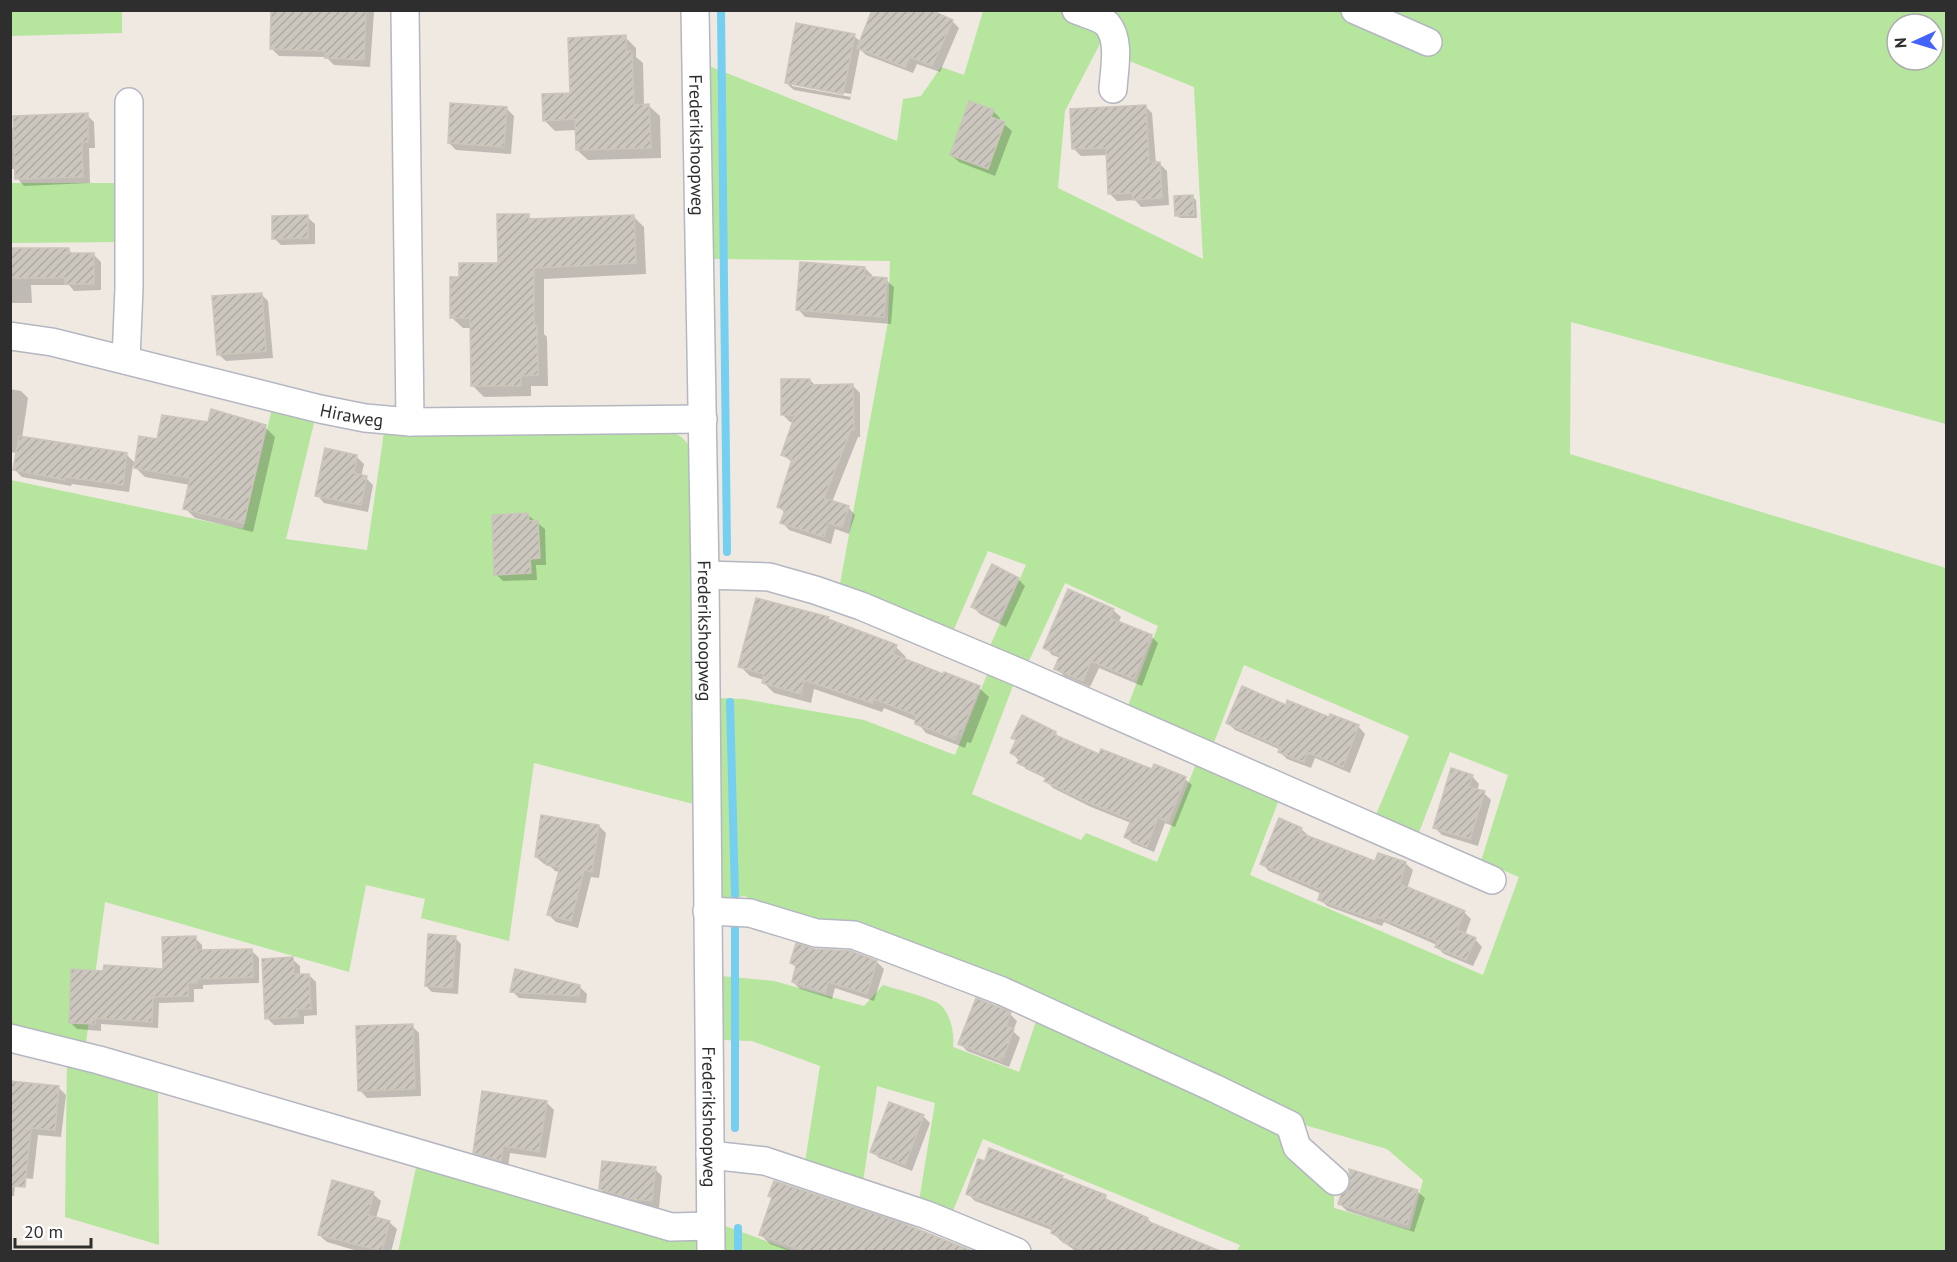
<svg xmlns="http://www.w3.org/2000/svg" width="1957" height="1262" viewBox="0 0 1957 1262" font-family="'PT Sans',sans-serif">
<defs>
<pattern id="building-hatch" width="6" height="6" patternUnits="userSpaceOnUse" patternTransform="scale(1.5)"><rect width="6" height="6" fill="#cbc7bf"/><path d="M-1 1l2-2M0 6l6-6M5 7l2-2" fill="none" stroke="#afaba4"/></pattern>
</defs>
<rect width="100%" height="100%" fill="#efe9e1"/>
<path fill="#b6e59e" fill-rule="evenodd" d="M10,11H122V33L11,36Z
M983,11C1020,11 1080,2 1105,34L1065,111L1058,188L1203,259L1194,87L1122,58L1119,30L1106,17L1089,11H1946V424L1571,322L1570,454L1946,568V1251H1237L1240,1245L983,1139L952,1213L919,1201L935,1103L877,1086L863,1182L805,1162L820,1066L752,1041L722,1040L721,976L774,981L864,1006L883,985C896,989 927,997 938,1003C950,1011 955,1033 953,1047L1019,1072L1039,1012L1214,1092L1287,1128L1294,1150L1334,1186V1208L1410,1230L1423,1180L1387,1149L1291,1121L1216,1085L1004,987L880,941L879,935L767,911L745,896L725,899L719,893L718,698L744,699L864,720L955,755L988,672L1014,683L972,794L1081,840L1086,833L1157,862L1197,761L1280,797L1250,875L1483,975L1519,877L1481,861L1508,775L1450,752L1418,835L1375,817L1409,736L1244,665L1211,750L1126,711L1158,626L1065,583L1028,663L990,646L1026,565L988,551L951,636L840,584L888,322L890,261L713,259L709,66L897,141L903,99L921,96L941,67L964,75ZM1897,24H1933V60H1897Z
M10,183H122L121,242L11,243Z
M272,409L315,419L286,539L367,550L384,432L669,431C680,434 685,439 691,449L697,805L534,763L509,941L421,918L425,899L366,885L349,972L105,902L85,1050L11,1032V480L243,529Z
M67,1058L158,1083L159,1245L65,1217Z
M418,1158L699,1240L702,1252H398Z
M720,1224L793,1251H722Z"/>
<path fill="#0003" fill-rule="evenodd" d="M272,10H372L374,12L370,67L334,65L326,57L279,56L271,48Z
M952,21L959,28L940,72L917,64L913,73L866,55L860,49L850,100L794,90L786,83L854,36L861,42ZM792,83L851,94V97L792,86Z
M625,37L636,48V57L643,63L644,106H649L660,116L661,158L588,160L577,150V130L555,131L544,120Z
M1145,106L1152,113L1156,164H1160L1167,171L1169,205L1141,207L1135,200L1117,201L1110,194L1107,155L1081,156L1074,149Z
M506,108L514,116L511,154L456,150L449,143Z
M993,111L1000,118L999,122L1004,124L1012,131L995,176L959,162L951,155Z
M87,115L94,122L95,148H89L90,183L24,186L17,178V169H10V128Z
M1193,197L1196,200L1197,218H1180L1176,215Z
M528,216L533,221L633,216L644,227L646,274L544,279V334L547,337L548,386H531V396L484,397L473,386L472,328H463L452,318L461,279L499,265Z
M307,217L315,224V244L281,245L274,238Z
M10,249H68L73,254H93L101,262V290L74,291L69,285H31L32,303H10Z
M865,268L872,275V279L886,280L894,287L891,324L805,317L798,309Z
M261,294L268,301L273,358L226,361L218,354Z
M810,380L816,386H853L860,393V437H858L832,502L848,507L855,515L849,534L835,529L831,544L789,530L782,522L785,513L778,506L793,463L782,454L794,422H790L782,414Z
M10,389L21,391L28,398L22,438L126,454L136,464L159,441L209,424L265,427L275,437L253,532L195,518L185,508L190,485L145,477L133,465L129,492L72,484L71,486L22,477L15,470L18,453L10,452Z
M327,450L357,457L364,464L361,477L366,478L373,485L368,512L324,503L317,495Z
M528,515L545,529L546,565H536L537,580L503,581L496,574Z
M1018,579L1025,586L1006,627L980,614L973,607Z
M1113,610L1121,617L1118,623L1151,636L1158,643L1142,686L1099,668L1090,687L1064,676L1056,668L1061,658L1052,655L1045,647Z
M828,619L896,647L906,657L904,660L979,688L989,697L971,743L967,742L965,748L926,733L916,721L884,708L882,712L814,689L811,703L774,693L764,683V680L750,676L740,666Z
M1286,707L1358,726L1365,734L1350,773L1315,758L1311,768L1287,759L1280,752L1281,750L1235,730L1228,723Z
M1055,733L1062,739L1100,757L1153,771L1155,766L1185,779L1192,785L1175,827L1165,823L1154,852L1132,843L1126,837L1131,823L1091,807L1053,788L1046,781L1047,779L1026,769L1012,753Z
M1472,776L1479,784L1477,791L1484,793L1491,800L1478,846L1442,835L1435,828Z
M599,826L606,833L599,878L591,877L578,928L556,922L549,915L560,872L555,871L549,865L544,864L536,857Z
M1301,829L1309,836L1376,863H1405L1413,870L1407,889L1464,912L1471,919L1465,935L1475,939L1482,947L1473,966L1444,954L1437,947V945L1384,922L1382,926L1327,906L1320,899L1322,894L1269,871L1262,864Z
M195,938L202,945V952L252,951L259,958V983L203,985V989H194V1002L159,1003L158,1028L101,1024V1031L77,1029L70,1022L105,972L165,970Z
M455,938L461,944L458,994L432,992L426,986Z
M292,959L300,966V975H309L316,982L317,1015L304,1016V1024L274,1025L267,1018Z
M877,962L884,969L874,1001L835,988L832,999L800,989L793,982L797,968L791,963Z
M580,987L587,994L586,1003L519,998L512,991Z
M1010,1014L1017,1021L1013,1031L1020,1038L1009,1067L967,1051L960,1043Z
M412,1026L419,1033L421,1096L367,1098L360,1090Z
M10,1083L58,1087L66,1095L61,1137L38,1135L33,1179L16,1177L14,1196H10Z
M546,1102L554,1110L546,1158L510,1153L508,1167L482,1160L475,1152Z
M923,1116L930,1123L912,1171L879,1158L872,1151Z
M655,1169L662,1176L659,1208L639,1206L608,1196L600,1189Z
M1417,1191L1425,1198L1414,1232L1347,1211L1340,1204Z
M373,1194L381,1201L376,1218L389,1222L397,1229L391,1252H361L327,1242L319,1235Z
M968,1194L1105,1197L1112,1204L1148,1219L1154,1226L1218,1252H1077L1060,1240L1053,1233L1054,1231L975,1201Z
M770,1196L901,1225L966,1252H792L770,1244L761,1235L773,1199Z"/>
<g fill="none" stroke-linecap="round" stroke-linejoin="round">
<path stroke="#75cff0" stroke-width="8" d="M721,10L727,552
M730,702L735,895
M735,920V1128
M738,1228V1252"/>
</g>
<path fill="url(#building-hatch)" stroke="#cbc5ba" stroke-width="1.5" d="M271,10H366L364,60L325,58V51L270,49Z
M872,10H931L953,20L932,66L910,57L905,67L857,48Z
M796,23L855,34L843,94L785,83Z
M626,35V51H632L634,105L649,104L651,148L576,150L575,119L543,121L542,94L570,93L568,38Z
M969,101L994,110L991,117L1005,122L988,169L950,155Z
M450,103L507,107L504,147L448,143Z
M1146,105L1149,162H1160L1162,198L1133,200L1132,193L1108,194L1106,148L1072,149L1070,109Z
M88,113V142H82L83,177L15,179L13,116Z
M1193,195L1194,215L1175,216L1174,196Z
M497,214H529V219L634,215L636,263L534,268V325H537L538,375L521,376V386H471L470,318H450V277H459V263H498Z
M308,215V238L272,239V216Z
M10,248H69V253H94V284H65V278H10Z
M800,262L865,267L864,276L887,278L884,317L796,310Z
M262,293L266,351L217,355L212,296Z
M781,379H810V385L853,384L854,430H851L824,498L849,506L842,527L828,523L824,537L780,523L785,510L777,507L792,459L781,455L795,415H781Z
M211,409L266,425L244,523L183,509L190,478L134,468L139,436L157,439L162,415L208,422Z
M19,436L127,453L123,485L65,477V480L13,470Z
M325,448L357,455L354,473L367,476L361,505L315,496Z
M528,513L529,521L538,520L540,558L530,559L531,573L494,575L492,515Z
M992,564L1019,578L999,620L971,607Z
M1068,589L1114,609L1110,618L1152,635L1134,679L1091,661L1083,681L1054,669L1060,655L1043,648Z
M756,598L829,617L828,619L897,645L893,654L943,674L944,672L980,686L961,734L957,733L955,739L915,724V715L874,699L872,703L804,680L801,694L762,683L764,674L738,667Z
M1242,686L1286,705L1287,700L1329,717L1330,714L1359,725L1343,767L1307,752L1304,762L1278,752L1280,747L1226,723Z
M1022,715L1056,732L1055,735L1099,754L1101,749L1152,769L1154,764L1186,777L1168,822L1158,817L1147,847L1124,837L1131,820L1083,800L1044,781L1047,777L1017,763L1020,758L1010,753L1016,740L1011,738Z
M1451,768L1473,775L1469,787L1485,791L1470,839L1433,828Z
M541,815L599,825L592,872L584,870L571,921L547,915L560,867L546,865L547,859L535,857Z
M1279,818L1302,828L1300,833L1375,861L1378,853L1406,862L1400,884L1465,911L1457,930L1476,938L1466,960L1435,947L1437,941L1376,916L1375,920L1318,900L1321,890L1260,864Z
M428,934L456,936L452,988L425,986Z
M196,936V950L252,949L253,977L197,979V983H188V996L153,997L152,1022L95,1018V1024L69,1023L71,969L103,971L104,965L163,969L162,937Z
M796,943L815,949L851,951L877,961L867,994L828,982L825,993L792,982L796,965L790,963Z
M293,957L294,974H309L311,1009H297L298,1017L265,1019L262,959Z
M515,969L580,985L579,996L510,992Z
M976,998L1011,1012L1006,1026L1014,1029L1002,1061L958,1044Z
M413,1024L415,1089L358,1091L356,1026Z
M10,1081L59,1086L55,1130L31,1128L25,1187L10,1186Z
M482,1091L547,1101L539,1152L503,1146L501,1161L473,1153Z
M889,1102L924,1115L905,1165L870,1152Z
M989,1148L1063,1176L1062,1178L1106,1195L1105,1199L1148,1218L1147,1221L1220,1251H1086L1063,1242L1064,1239L1051,1233L1053,1227L966,1194L978,1159L985,1161Z
M602,1161L656,1167L652,1201L631,1199L599,1189Z
M1349,1169L1418,1190L1407,1225L1338,1204L1341,1195L1347,1191L1350,1185Z
M332,1180L374,1192L368,1215L390,1221L382,1251L318,1235Z
M774,1181L902,1223L970,1250V1251H804L759,1235L772,1197L768,1196Z"/>
<g fill="none" stroke-linecap="round" stroke-linejoin="round">
<defs>
<g id="minor">
<path d="M405,10L410,422"/>
<path id="s1" d="M695,10L705,575L711,1252"/>
<path d="M1076,10C1085,14 1100,17 1107,24C1121,40 1114,70 1113,89"/>
<path d="M1355,10L1428,42"/>
<path id="s2" d="M10,336L52,342L320,409L365,418L410,422L703,419"/>
<path d="M126,360L129,288V102"/>
<path d="M705,575L769,577L815,590L861,606L1018,672L1492,880"/>
<path d="M707,911L750,913L816,933L854,935L1002,991L1214,1088L1290,1125L1297,1147L1335,1181"/>
<path d="M10,1038L99,1060L671,1227L710,1226"/>
<path d="M710,1155L765,1161L927,1215L1017,1252"/>
</g>
</defs>
<use href="#minor" stroke="#b4b7c1" stroke-width="30"/>
<use href="#minor" stroke="#fff" stroke-width="27"/>
</g>
<g text-anchor="middle" dominant-baseline="central" stroke-width="4.5" stroke-linejoin="round" paint-order="stroke">
<g font-size="18" fill="#2e2e2e" stroke="#fff">
<text stroke="none"><textPath href="#s1" startOffset="135">Frederikshoopweg</textPath></text>
<text stroke="none"><textPath href="#s2" startOffset="351">Hiraweg</textPath></text>
<text stroke="none"><textPath href="#s1" startOffset="621">Frederikshoopweg</textPath></text>
<text stroke="none"><textPath href="#s1" startOffset="1107">Frederikshoopweg</textPath></text>
</g>
</g>
<rect width="1957" height="1262" fill="none" stroke="#2e2e2e" stroke-width="24"/>
<g transform="translate(1915 42) rotate(266)"><circle r="28" fill="#ffffff" stroke="#ababab" stroke-width="1.5"/>
<path d="M0-4.5L10 22L0 15L-10 22Z" fill="#4264fb"/>
<text y="-9" font-size="16" font-weight="bold" text-anchor="middle" fill="#2e2e2e">N</text>
</g>
<path d="M15 1238v9h76v-9" fill="none" stroke="#2e2e2e" stroke-width="3"/>
<text x="24" y="1238" font-size="18" fill="#2e2e2e" stroke="#ffffff" stroke-width="4.5" paint-order="stroke">20 m</text>
</svg>
